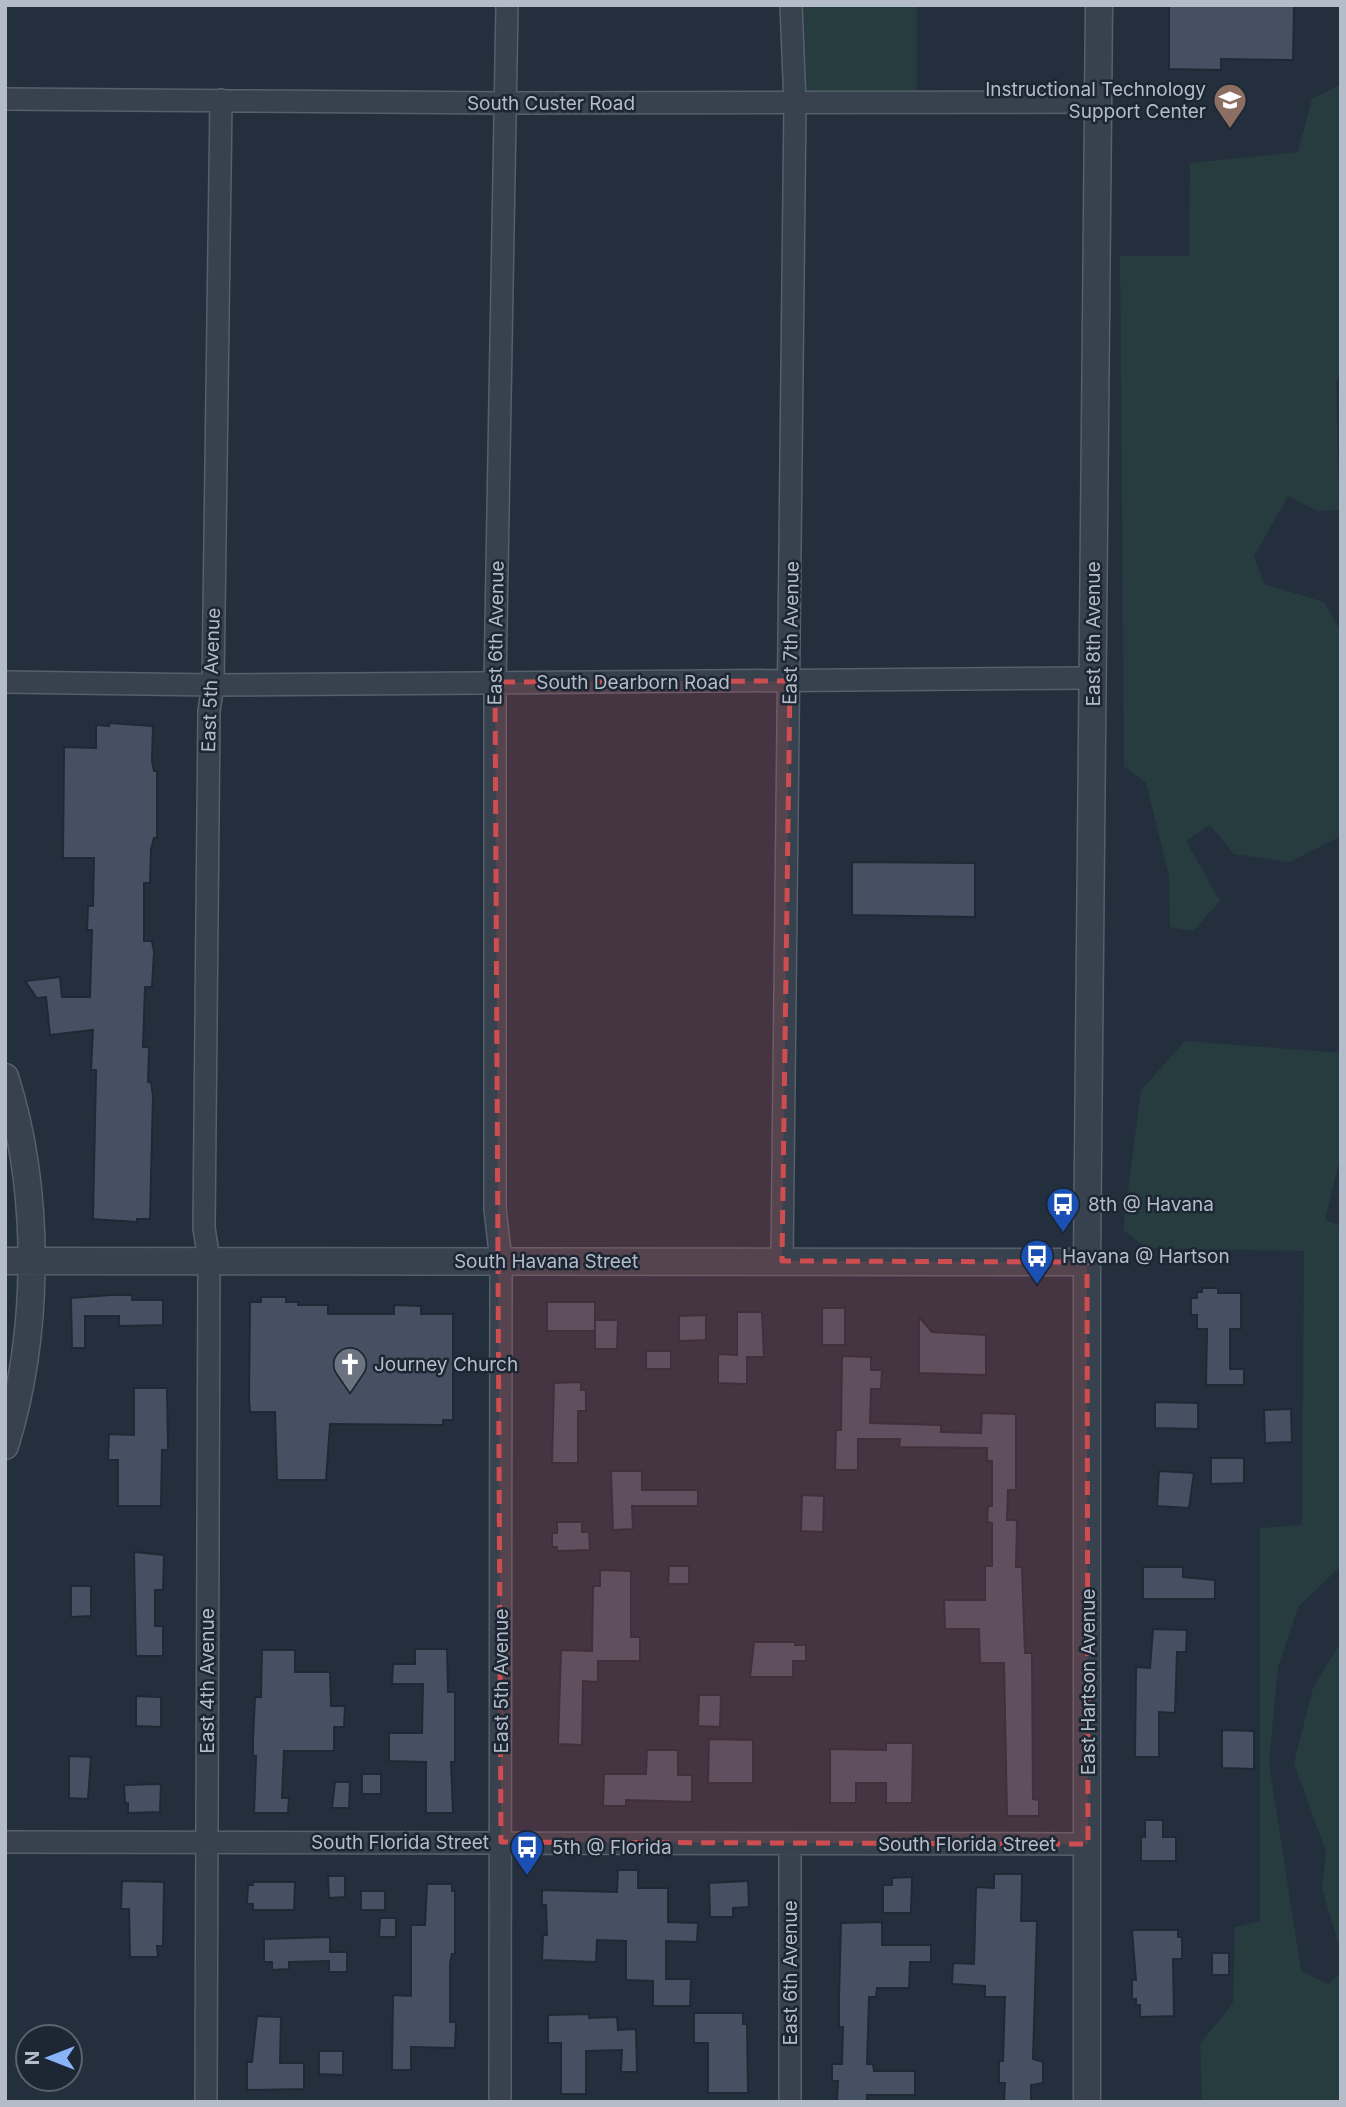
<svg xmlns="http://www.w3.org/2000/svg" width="1346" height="2107" viewBox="0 0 1346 2107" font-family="Inter,sans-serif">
<rect width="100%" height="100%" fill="#242f3e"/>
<path fill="#263c3f" d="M802,5H917V94H800Z
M1341,84V373L1336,381L1339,510L1317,511L1288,496L1254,556L1264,584L1324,602L1341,631V836L1290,862L1234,854L1210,825L1186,841L1220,901L1193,931L1170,927L1169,876L1146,783L1124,766L1120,256H1189L1190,163L1298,152L1312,99Z
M1185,1041L1341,1053V1154L1325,1220L1341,1226V1566L1298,1607L1278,1667L1269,1763L1301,1971L1328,1984L1341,1973V2102H1202L1200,2044L1233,2003L1235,1927L1260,1921V1528L1302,1525L1304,1251L1147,1248L1123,1230L1141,1090Z
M1341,1642V1952L1322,1889L1326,1852L1294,1763L1313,1688Z"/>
<path fill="#455162" stroke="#1f2835" stroke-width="2" d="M1169,5H1294L1293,60L1221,59V70L1169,69Z
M109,723L153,726L152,761L154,771H157V838H154L151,849L150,883H144V941H152L154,952L152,987H145L143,1047H149L148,1082H151L153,1096L150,1219H137V1222L93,1219L96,1070H91L93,1030L50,1035L46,997L37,998L25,981L60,977L62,997H90L92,930H87L88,906H93L94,858H63L64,747L96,748V725L109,726Z
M852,862L975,863V917L852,915Z
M1202,1288H1218V1293H1241V1329H1230V1369H1244V1385H1206L1207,1329H1197V1315H1191V1298H1197V1292H1202Z
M111,1295H132V1300H163V1325L119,1326V1316H85V1348H72L71,1298Z
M261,1297H286V1302H298V1305H328V1314H394V1305L421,1306V1314H453V1420H443V1425L330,1424L326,1480H277L275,1412H250L249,1399L250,1302H261Z
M547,1302H595V1331H547Z
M822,1308H845V1345H822Z
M737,1312H762L764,1357H747V1384L718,1383V1354L737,1355Z
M706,1315V1340L679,1341V1316Z
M919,1317L932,1332L986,1335V1375L919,1373Z
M595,1320H618L617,1349H595Z
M646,1351H671V1369H646Z
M842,1356L871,1357V1370H882L881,1389H871L870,1423L941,1425V1432L981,1433L982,1413L1016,1414V1490H1008L1007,1520H1017L1016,1567H1022L1025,1653H1032L1033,1799L1039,1800V1816H1007L1004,1663H980L979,1629H945L944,1600H985V1566H992V1523L987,1522L988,1506H992V1461H987V1448L899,1447L900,1439H858V1470H835L836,1430H841Z
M581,1382V1390H586V1411H578V1463H552L554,1383Z
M134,1388H167L168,1450H162L161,1506H118V1460H108L109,1434L134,1435Z
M1155,1402L1198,1403V1429L1155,1428Z
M1291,1409L1292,1442L1265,1443L1264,1410Z
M1211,1458H1244V1483L1211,1484Z
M611,1471H642V1490H698V1506H632L633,1529L613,1530Z
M1159,1471L1194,1473L1189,1508L1157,1506Z
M802,1495L824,1496L823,1532L801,1531Z
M557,1522H582V1532H589L590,1550L557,1551V1547H552V1533H557Z
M134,1552L164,1555L163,1590H155V1626H163V1656H136Z
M669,1566H689V1584H668Z
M1143,1567H1183V1577L1215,1580V1599H1143Z
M600,1570L631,1571V1637H640V1661H598V1682L583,1681L582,1745L558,1744L561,1650L592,1651L593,1586H600Z
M71,1586H91V1616L71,1617Z
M1153,1629L1187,1630L1186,1652H1177L1175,1713L1159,1712V1757H1135L1136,1667L1150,1668Z
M754,1642H795V1645H806V1661H793V1677H750Z
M415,1649H447L448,1692H455V1762H451L453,1813H426V1762L389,1761V1733H422L423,1684H392L393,1664H415Z
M262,1650H295V1672H330L331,1706H345L344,1727H334V1751H284L282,1798H289L288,1813H254L256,1756H253V1738L255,1697H261Z
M699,1695H721L720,1727L698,1726Z
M136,1696L161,1697V1727L136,1726Z
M1222,1730L1254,1731V1769L1222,1768Z
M709,1739L753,1740V1783H708Z
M886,1743H913L912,1803H886V1783H856V1803H830V1749L886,1750Z
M647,1750H678V1775H692V1802L626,1800V1806H603L604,1774H646Z
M69,1756L91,1757L88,1799L69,1798Z
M362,1774H381V1794H362Z
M335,1782H350L349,1808H332Z
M161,1784L160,1812L128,1813V1803H125L124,1785Z
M1145,1820H1163V1837H1176V1861H1141V1837H1145Z
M618,1870H638V1888H668V1922L698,1923L697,1942L666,1941V1979H691L690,2006H653V1981L626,1980V1941L597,1940L596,1962L542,1960L543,1935H547L546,1905H542V1890L617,1892Z
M994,1874H1022L1021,1921H1037L1033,2059L1043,2062V2083L1031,2085V2102H1004L1005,2083H999V2061H1003L1005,1997H985V1986L952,1984L953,1963L974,1964L976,1887L994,1888Z
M328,1876H345V1897L329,1898Z
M912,1877L911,1913H883V1885H892V1878Z
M122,1881L164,1882L163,1946H157L158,1957H130L129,1909H121Z
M748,1881L749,1907L733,1908V1917H710L709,1883Z
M253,1882H295L294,1910H253V1904H247L248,1885H253Z
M427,1884H452V1891H455V1954H452L450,1963V2022H456L455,2048L411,2047V2070H392L393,1995L411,1996V1925H425Z
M361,1891H385V1910H361Z
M380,1918H396V1937H379Z
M882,1922V1945H931V1962H910L909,1988H877L876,1997H869L867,2064H873L874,2071H915V2095H867V2102H837L838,2081H832V2064H842L843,2027H839V1997L841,1923Z
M1132,1930H1178V1937H1182V1959H1173L1174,2016L1140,2017V2005H1136V1999H1132V1980H1136Z
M330,1937V1952H347V1972H329V1961L289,1962V1969L272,1970V1962H264V1939Z
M1212,1953H1229V1975H1212Z
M694,2013H743V2024H747L748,2093H708V2043H694Z
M589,2014V2018L617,2017L618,2030L636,2029L637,2072H621L622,2050L586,2051V2094H561V2043H548V2015Z
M257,2016L281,2017L280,2063H304V2089L247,2090V2062H252Z
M319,2051H343V2075L319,2074Z"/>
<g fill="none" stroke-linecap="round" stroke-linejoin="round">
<defs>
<path id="minor" d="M5,99L505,103L1098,102
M5,682L213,685L1093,678
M782,1261L795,103L791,5
M5,1842L1088,1844
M790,1844V2102
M206,2102L209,1260L204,1228L209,711L213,685L221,100
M500,2102L501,1261L495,1209V682L507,5"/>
<path id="tertiary" d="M5,1077C41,1190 40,1333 5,1446
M5,1261L1087,1262
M1087,2102V1262L1099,5"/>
</defs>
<use href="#minor" stroke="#565f6c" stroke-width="24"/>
<use href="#tertiary" stroke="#565f6c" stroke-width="29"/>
<use href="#minor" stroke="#38414e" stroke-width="21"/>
<use href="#tertiary" stroke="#38414e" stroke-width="26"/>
</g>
<path fill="#ce4d50" fill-opacity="0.2" stroke="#ce4d50" stroke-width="5" stroke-dasharray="14 9" stroke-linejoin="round" d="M790,681L782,1261L1087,1262L1088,1844L501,1842L495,682Z"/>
<defs>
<symbol id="school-pin" viewBox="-11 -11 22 30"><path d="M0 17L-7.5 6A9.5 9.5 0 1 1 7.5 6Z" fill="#8d6e63" stroke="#1d2633"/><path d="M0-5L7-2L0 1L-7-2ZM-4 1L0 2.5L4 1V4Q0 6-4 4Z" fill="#fff"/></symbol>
<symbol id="bus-pin" viewBox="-11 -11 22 30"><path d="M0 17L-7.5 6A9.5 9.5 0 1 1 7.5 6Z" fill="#1a4fb4" stroke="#1d2633"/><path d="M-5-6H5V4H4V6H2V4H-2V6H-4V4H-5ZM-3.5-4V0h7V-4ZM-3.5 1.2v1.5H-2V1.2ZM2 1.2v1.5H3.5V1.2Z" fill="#fff"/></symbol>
<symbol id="church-pin" viewBox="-11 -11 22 30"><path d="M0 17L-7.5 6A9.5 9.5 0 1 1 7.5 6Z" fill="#6b7280" stroke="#1d2633"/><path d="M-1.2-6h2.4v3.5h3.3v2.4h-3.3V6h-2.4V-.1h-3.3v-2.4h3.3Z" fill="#fff"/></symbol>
</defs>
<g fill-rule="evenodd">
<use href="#school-pin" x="1211" y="81" width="38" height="52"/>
<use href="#bus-pin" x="1044" y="1185" width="38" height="52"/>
<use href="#bus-pin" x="1018" y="1237" width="38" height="52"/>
<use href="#church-pin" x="331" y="1345" width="38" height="52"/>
<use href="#bus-pin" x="508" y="1828" width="38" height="52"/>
</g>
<g text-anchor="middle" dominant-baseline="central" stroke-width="5" stroke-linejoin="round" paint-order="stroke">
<g font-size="19" fill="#b4bcc9" stroke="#1d2633" text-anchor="start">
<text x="1206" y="89" text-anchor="end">Instructional Technology<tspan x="1206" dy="22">Support Center</tspan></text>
<text x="1088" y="1204">8th @ Havana</text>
<text x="1062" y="1256">Havana @ Hartson</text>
<text x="374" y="1364">Journey Church</text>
<text x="552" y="1847">5th @ Florida</text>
</g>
<g font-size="19" fill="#b4bcc9" stroke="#1d2633">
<text x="551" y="103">South Custer Road</text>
<text transform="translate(496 633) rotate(-89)">East 6th Avenue</text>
<text transform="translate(791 633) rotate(-89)">East 7th Avenue</text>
<text transform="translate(1093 634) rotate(-90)">East 8th Avenue</text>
<text transform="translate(211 680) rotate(-88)">East 5th Avenue</text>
<text x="633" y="682">South Dearborn Road</text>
<text x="546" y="1261">South Havana Street</text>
<text transform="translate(207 1681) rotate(-90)">East 4th Avenue</text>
<text transform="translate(501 1681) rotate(-90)">East 5th Avenue</text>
<text transform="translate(1088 1682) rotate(-90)">East Hartson Avenue</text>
<text x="400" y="1842">South Florida Street</text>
<text x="967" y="1844">South Florida Street</text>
<text transform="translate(790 1973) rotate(-90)">East 6th Avenue</text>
</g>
</g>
<rect width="1346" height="2107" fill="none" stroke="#b4bcc9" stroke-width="14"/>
<g transform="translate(49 2058) rotate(270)"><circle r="33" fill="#1d2633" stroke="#59626f" stroke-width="2"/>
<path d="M0-5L12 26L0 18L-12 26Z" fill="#8ab4f8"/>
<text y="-10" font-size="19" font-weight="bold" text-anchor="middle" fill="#b4bcc9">N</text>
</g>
</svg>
